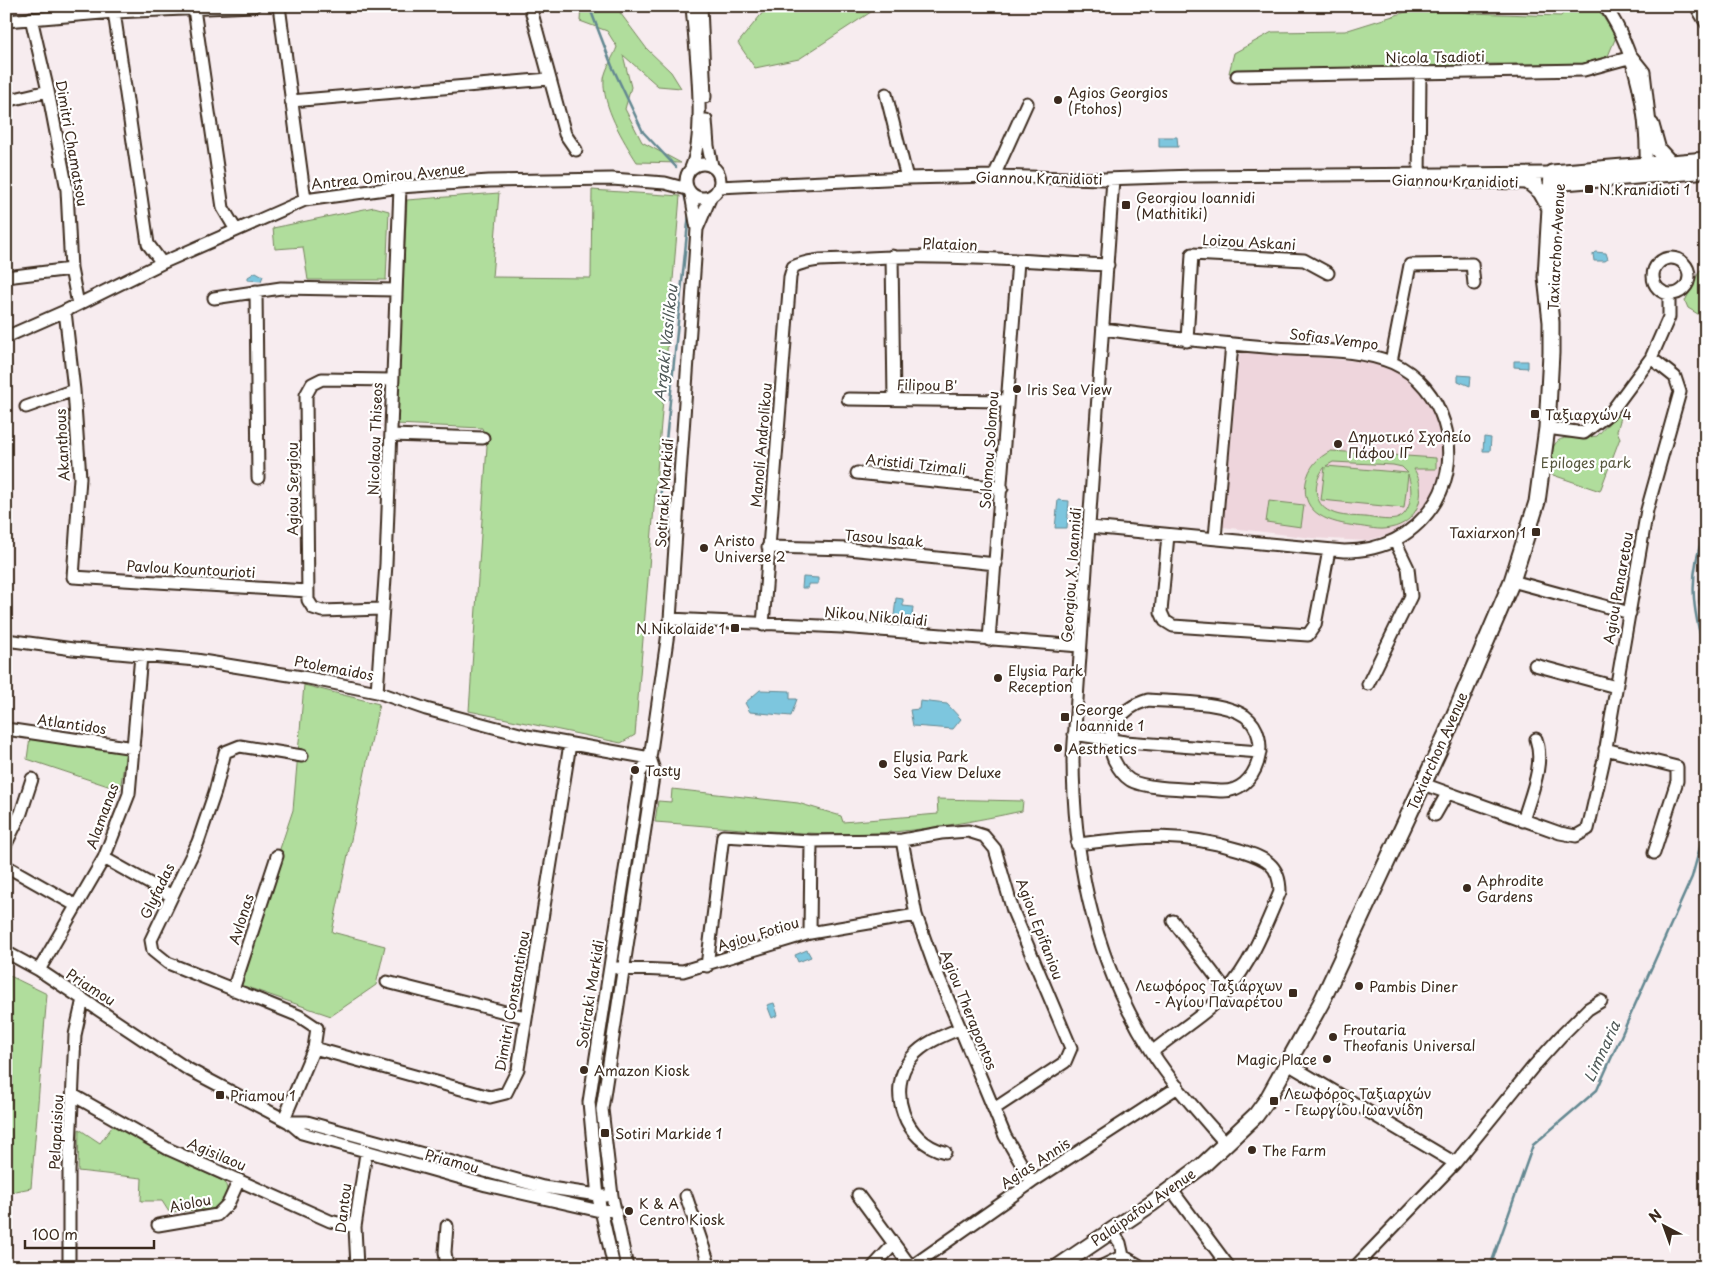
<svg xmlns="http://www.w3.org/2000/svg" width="1712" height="1273" viewBox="0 0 1712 1273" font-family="'Playpen Sans',sans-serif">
<rect width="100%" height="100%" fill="#f7ecef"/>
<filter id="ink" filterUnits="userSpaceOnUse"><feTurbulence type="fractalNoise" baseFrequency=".02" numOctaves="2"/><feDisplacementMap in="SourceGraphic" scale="10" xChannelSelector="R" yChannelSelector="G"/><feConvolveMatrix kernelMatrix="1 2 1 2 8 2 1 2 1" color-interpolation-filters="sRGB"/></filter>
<g filter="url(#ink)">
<path fill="#eed5dc" d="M1244,351L1377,363L1398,371L1413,382L1427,398L1436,415L1442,429L1444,449L1435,492L1425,507L1394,533L1366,541L1312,538L1223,527L1239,356Z"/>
<path fill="#b0dd9c" stroke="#76845d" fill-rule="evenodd" d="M581,6H615L647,49L671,72L681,88L658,86L623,55L631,87L625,109L642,142L681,163L637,162C623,140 602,106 604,79C605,69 614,56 617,47L607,31L580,21Z
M768,6H880L799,59L755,68L738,43Z
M1425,6L1471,13L1561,16L1569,6H1596L1616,37L1608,56L1584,64H1493L1229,73L1234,53L1272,32L1345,31Z
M592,190L680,196L635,735L621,743L469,711L487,446L482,428L396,424L407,200L499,193L492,277L591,278Z
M374,207L389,211L386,280H308L303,247L275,249L273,228Z
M1700,270H1706V319L1688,308L1685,301Z
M1624,407L1617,431L1620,438L1600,491L1547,473C1555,427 1558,442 1597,436Z
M1331,451L1436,458V469H1414C1428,492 1419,523 1390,528C1380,531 1367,527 1356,526C1332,523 1300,515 1306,482C1309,467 1317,458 1331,451ZM1333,462L1393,465L1402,467L1408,473L1326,466ZM1325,467L1321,500L1404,508L1408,475C1413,488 1413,514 1396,519C1386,521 1374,518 1365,517C1354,516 1341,517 1331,512C1312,504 1313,480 1325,467Z
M1269,501L1304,505L1301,527L1266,522Z
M304,685L379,704L332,932L385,946L376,985L331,1016L235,983L293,810Z
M30,737L126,752L120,790L27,759Z
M672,789L798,803L841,816L843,822L938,814L937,799L1023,801L1022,811C975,821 927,830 879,833C805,837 729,827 655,822L658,801L671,802Z
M6,974L47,994L31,1188L6,1193Z
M115,1123L163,1153L225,1182L228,1192L215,1209L169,1212L162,1201H141L142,1178L78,1171L79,1129L100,1143Z"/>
<path fill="#7dc6de" stroke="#638891" d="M1159,137H1177L1178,147H1159Z
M1595,252L1606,253L1608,259L1605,261H1594L1593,254Z
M256,272L263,276L261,281L248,280V277Z
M1514,361H1528V368L1514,367Z
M1458,375L1471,376L1470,386L1458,381Z
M1484,437L1491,438L1490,451H1483Z
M1058,500L1069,501L1067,528H1055Z
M803,577L818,578V584H808V588H802Z
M896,598L903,599V606L913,607L912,617L894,616Z
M760,690L790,691V699H797L791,716L750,712L745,703Z
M920,701L947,704L961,719L953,729L913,726L910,710L919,709Z
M807,950L811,957L798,962L795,955Z
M774,1003L778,1015L772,1018L767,1005Z"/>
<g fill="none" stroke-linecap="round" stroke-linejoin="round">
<path stroke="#638891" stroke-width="2.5" d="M589,6L612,66L643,132L676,167
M683,191L687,205
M660,500L689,213
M1706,527C1688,575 1691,607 1706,655
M1490,1267L1533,1145L1597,1090L1692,877L1706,825"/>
<defs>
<path id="minor" d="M279,6L305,200
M530,6L565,134L576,150
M701,6L705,97
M1605,6C1637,52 1648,116 1646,171
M1696,6L1706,23
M194,9L223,208L236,230
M114,12L148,244L162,263
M31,18L48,91L67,190L71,269L78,304
M6,21L114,12L254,6
M1632,57L1644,72L1651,133
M1237,76L1584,70L1632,57
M886,94L907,178
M6,101L48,91
M291,101L549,79
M706,120L708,146L712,166
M686 181a17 17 0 1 1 34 0a17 17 0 1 1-34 0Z
M691,168C707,133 695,47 692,6
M994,176L1027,103
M1113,179L1073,757C1073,862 1095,963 1152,1052C1173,1085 1200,1114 1226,1144
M1419,181L1420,72
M1468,182L1537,183
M719,187L907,178L994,176L1104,179L1195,176L1552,173
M697,229L711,196
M892,256L894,400
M1653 276a18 18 0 1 1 36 0a18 18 0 1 1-36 0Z
M6,277L71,269
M256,291L258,478
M214,298L281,288L396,290
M65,311L74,390L80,478L73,577L308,591
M6,337L65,311L162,263L305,200L400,187L489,181L612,179L665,183L687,189
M1187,341L1192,254L1304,260L1328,273
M1391,362L1410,265L1472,264L1474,284
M848,399L1006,401
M26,407L74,390
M1547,428L1584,433L1611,412L1651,358L1669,317V294
M391,435L483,438
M857,473L1002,488
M1090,527L1344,551C1383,551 1415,535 1436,501C1464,454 1444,386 1393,363C1358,348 1314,351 1277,348C1219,343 1162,338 1104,329
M1168,535L1161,612L1165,621L1173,626L1308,635L1315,625L1329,550
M1215,538L1232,344
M768,547L849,549L996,564
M1512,581L1630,613
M1706,591V603
M381,609L322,611L313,608L308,600L306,395L312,384L322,379L392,380
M670,619L842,627L1080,646
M763,625L790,277L793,267C811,258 833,260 853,259C937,253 1023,261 1108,265
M6,640L73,649L196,660L308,678L377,692L426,709L527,736L650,758
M989,640L1018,261
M1535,665L1616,687
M1368,684L1411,596L1408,568L1395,541
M377,692L386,564L400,187
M1148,700C1174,702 1223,701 1245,716C1274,737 1258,794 1220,791C1199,789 1146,790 1130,780C1122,775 1118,768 1114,760C1102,731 1121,708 1148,700Z
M6,729L134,748
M1074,734L1125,742L1260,752
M1605,749L1677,767V781L1654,853
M1423,784L1560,833L1576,836L1588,829L1604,759L1647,510L1680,392L1675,377L1651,358
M1435,815L1447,794
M1523,821C1530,796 1545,765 1536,739
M902,840L916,915L935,968L1005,1136L1032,1182
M6,844L21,813L32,779
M1077,844C1139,837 1178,831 1240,850C1264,858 1280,863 1280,892C1265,927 1252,962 1227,991C1207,1014 1176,1032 1152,1052
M104,858L172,896
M6,866L75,905
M1173,921L1227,991
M810,933L811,841
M6,952L39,970L186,1068L289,1122L302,1133L486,1185L600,1211L614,1210
M707,966L723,836L811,841L902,840L941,833L968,831L984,836L995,849L1013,911L1071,1048L1065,1062L994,1109
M617,968L683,971L810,933L916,915
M39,970L104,858L129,794L141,655
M387,982L525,1017
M233,990L277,856
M314,1048L490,1097L506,1093L518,1069L570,744
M1288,1064L1455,1163
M73,1095L168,1149L330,1221L355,1227
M284,1119L314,1048L317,1028L299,1016L168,963L153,951L151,940L198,842L215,792L225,752L240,746L302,756
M289,1122H307L543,1187L605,1196
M945,1152C905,1143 885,1089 912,1057C924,1043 942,1036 959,1029
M1171,1189L1229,1267
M858,1195L911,1267
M686,1196L710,1267
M158,1225L217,1215L228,1204L239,1180
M1112,1231L1120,1243L1123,1256L1142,1267
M1356,1266L1455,1163L1533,1067L1561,1036L1588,1009L1601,1001
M69,1267V1171L75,1035L83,999
M357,1267L355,1227L366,1153
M447,1267L445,1252L447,1226
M614,1267L598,1197L589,1102L640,773L650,758L670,619L697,229L691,194
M627,1267L612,1196L602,1109L654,770L650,758
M873,1267L894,1244
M911,1267L1032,1182L1178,1087
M1100,1267L1123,1256"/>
<path id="major" d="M1651,125L1658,150L1670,163
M1530,183L1541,192L1550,208
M1552,183L1697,171
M1058,1267L1151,1204L1202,1166L1256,1115L1267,1100L1321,1003L1446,735L1512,581L1537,502L1547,428L1551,353V322L1546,277L1552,173L1706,160"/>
</defs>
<use href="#minor" stroke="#3b2a1e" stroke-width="15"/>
<use href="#major" stroke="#3b2a1e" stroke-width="19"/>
<use href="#minor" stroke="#fff" stroke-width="11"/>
<use href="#major" stroke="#fff" stroke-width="15"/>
</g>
</g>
<g fill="#3b2a1e" stroke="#fff" stroke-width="2">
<circle cx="1058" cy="100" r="5"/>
<rect x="1584" y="184" width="10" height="10" rx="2.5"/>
<rect x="1121" y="200" width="10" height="10" rx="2.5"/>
<circle cx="1017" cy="389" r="5"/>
<rect x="1530" y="409" width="10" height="10" rx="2.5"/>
<circle cx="1338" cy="444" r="5"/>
<rect x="1531" y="527" width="10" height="10" rx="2.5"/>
<circle cx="704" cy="548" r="5"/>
<rect x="730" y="623" width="10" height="10" rx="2.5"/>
<circle cx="998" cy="678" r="5"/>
<rect x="1060" y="712" width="10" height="10" rx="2.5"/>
<circle cx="1058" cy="748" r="5"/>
<circle cx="883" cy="764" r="5"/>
<circle cx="635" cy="770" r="5"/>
<circle cx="1467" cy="888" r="5"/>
<circle cx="1359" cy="986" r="5"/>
<rect x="1288" y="988" width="10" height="10" rx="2.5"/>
<circle cx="1333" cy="1037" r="5"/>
<circle cx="1327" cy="1059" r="5"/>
<circle cx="584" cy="1070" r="5"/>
<rect x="215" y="1090" width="10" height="10" rx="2.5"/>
<rect x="1269" y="1096" width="10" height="10" rx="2.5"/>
<rect x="600" y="1128" width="10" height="10" rx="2.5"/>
<circle cx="1252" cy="1150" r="5"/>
<circle cx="629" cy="1211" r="5"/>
</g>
<g text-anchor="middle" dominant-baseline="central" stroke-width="4.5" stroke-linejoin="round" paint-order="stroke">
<g font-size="14" fill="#3b2a1e" stroke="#fff">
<text transform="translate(1435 57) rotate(-1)">Nicola Tsadioti</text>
<text transform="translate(72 143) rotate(80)">Dimitri Chamatsou</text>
<text transform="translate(388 176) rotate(-6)">Antrea Omirou Avenue</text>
<text transform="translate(1039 178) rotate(1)">Giannou Kranidioti</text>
<text transform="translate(1455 181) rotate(1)">Giannou Kranidioti</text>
<text transform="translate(1249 242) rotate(3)">Loizou Askani</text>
<text transform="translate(950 244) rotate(2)">Plataion</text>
<text transform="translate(1556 247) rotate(-87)">Taxiarchon Avenue</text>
<text transform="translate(1334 339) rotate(7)">Sofias Vempo</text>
<text transform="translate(927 385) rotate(1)">Filipou B'</text>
<text transform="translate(375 439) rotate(-88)">Nicolaou Thiseos</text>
<text transform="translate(62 445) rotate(-93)">Akanthous</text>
<text transform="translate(761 445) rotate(-85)">Manoli Androlikou</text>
<text transform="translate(989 450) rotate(-86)">Solomou Solomou</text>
<text transform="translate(916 464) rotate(6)">Aristidi Tzimali</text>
<text transform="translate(292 489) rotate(-90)">Agiou Sergiou</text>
<text transform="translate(664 493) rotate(-86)">Sotiraki Markidi</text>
<text transform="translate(884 538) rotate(5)">Tasou Isaak</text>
<text transform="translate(191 569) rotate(3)">Pavlou Kountourioti</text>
<text transform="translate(1071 575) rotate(-86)">Georgiou X. Ioannidi</text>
<text transform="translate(1618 588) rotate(-80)">Agiou Panaretou</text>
<text transform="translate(876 616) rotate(5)">Nikou Nikolaidi</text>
<text transform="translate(334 668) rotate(11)">Ptolemaidos</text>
<text transform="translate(72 724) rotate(8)">Atlantidos</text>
<text transform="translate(1437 751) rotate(-66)">Taxiarchon Avenue</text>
<text transform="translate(102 816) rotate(-70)">Alamanas</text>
<text transform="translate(157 891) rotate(-64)">Glyfadas</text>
<text transform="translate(241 919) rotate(-72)">Avlonas</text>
<text transform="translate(1040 929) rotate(69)">Agiou Epifaniou</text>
<text transform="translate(758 934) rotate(-17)">Agiou Fotiou</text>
<text transform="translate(91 987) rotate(33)">Priamou</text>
<text transform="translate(590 994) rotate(-81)">Sotiraki Markidi</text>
<text transform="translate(512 1001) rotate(-80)">Dimitri Constantinou</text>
<text transform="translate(969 1010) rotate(68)">Agiou Therapontos</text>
<text transform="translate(56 1132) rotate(-87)">Pelapaisiou</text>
<text transform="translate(217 1154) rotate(23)">Agisilaou</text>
<text transform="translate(452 1161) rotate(15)">Priamou</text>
<text transform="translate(1035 1163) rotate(-33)">Agias Annis</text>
<text transform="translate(190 1203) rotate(-11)">Aiolou</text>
<text transform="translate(1143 1207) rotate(-35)">Palaipafou Avenue</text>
<text transform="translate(343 1208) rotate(-83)">Dantou</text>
</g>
<g font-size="14" fill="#3b2a1e" stroke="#fff" text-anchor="start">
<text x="1068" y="92">Agios Georgios<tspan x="1068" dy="16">(Ftohos)</tspan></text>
<text x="1599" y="189">N.Kranidioti 1</text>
<text x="1136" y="197">Georgiou Ioannidi<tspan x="1136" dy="16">(Mathitiki)</tspan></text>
<text x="1027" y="389">Iris Sea View</text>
<text x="1545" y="414">Ταξιαρχών 4</text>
<text x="1348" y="436">Δημοτικό Σχολείο<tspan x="1348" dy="16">Πάφου ΙΓ΄</tspan></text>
<text x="1526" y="532" text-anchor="end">Taxiarxon 1</text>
<text x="714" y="540">Aristo<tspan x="714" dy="16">Universe 2</tspan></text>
<text x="725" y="628" text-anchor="end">N.Nikolaide 1</text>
<text x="1008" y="670">Elysia Park<tspan x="1008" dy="16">Reception</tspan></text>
<text x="1075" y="709">George<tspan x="1075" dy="16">Ioannide 1</tspan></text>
<text x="1068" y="748">Aesthetics</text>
<text x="893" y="756">Elysia Park<tspan x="893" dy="16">Sea View Deluxe</tspan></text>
<text x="645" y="770">Tasty</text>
<text x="1477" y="880">Aphrodite<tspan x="1477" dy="16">Gardens</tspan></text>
<text x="1283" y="985" text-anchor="end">Λεωφόρος Ταξιάρχων<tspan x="1283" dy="16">- Αγίου Παναρέτου</tspan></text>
<text x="1369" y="986">Pambis Diner</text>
<text x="1343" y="1029">Froutaria<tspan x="1343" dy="16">Theofanis Universal</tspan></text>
<text x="1317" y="1059" text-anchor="end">Magic Place</text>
<text x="594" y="1070">Amazon Kiosk</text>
<text x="1284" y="1093">Λεωφόρος Ταξιαρχών<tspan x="1284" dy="16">- Γεωργίου Ιωαννίδη</tspan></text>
<text x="230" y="1095">Priamou 1</text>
<text x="615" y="1133">Sotiri Markide 1</text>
<text x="1262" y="1150">The Farm</text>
<text x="639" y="1203">K &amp; A<tspan x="639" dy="16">Centro Kiosk</tspan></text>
</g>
<g font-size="14" fill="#58573e" stroke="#fff">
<text x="1586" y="462">Epiloges park</text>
</g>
<g font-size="15" font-style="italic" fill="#4f5958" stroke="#fff">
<text transform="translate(665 343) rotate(-84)">Argaki Vasilikou</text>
<text transform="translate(1601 1051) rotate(-65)">Limnaria</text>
</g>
</g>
<rect width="1712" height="1273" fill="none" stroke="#fff" stroke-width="25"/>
<rect x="12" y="12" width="1687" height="1248" fill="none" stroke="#3b2a1e" stroke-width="2" filter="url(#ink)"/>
<g transform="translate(1664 1226) rotate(319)" stroke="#ffffff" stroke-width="4" paint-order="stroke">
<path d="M0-4L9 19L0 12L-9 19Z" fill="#3b2a1e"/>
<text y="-8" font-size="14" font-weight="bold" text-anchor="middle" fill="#3b2a1e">N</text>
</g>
<path d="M25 1240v8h129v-8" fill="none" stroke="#3b2a1e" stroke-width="2.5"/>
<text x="32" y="1240" font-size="15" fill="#3b2a1e" stroke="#ffffff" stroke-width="4" paint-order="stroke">100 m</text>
</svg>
